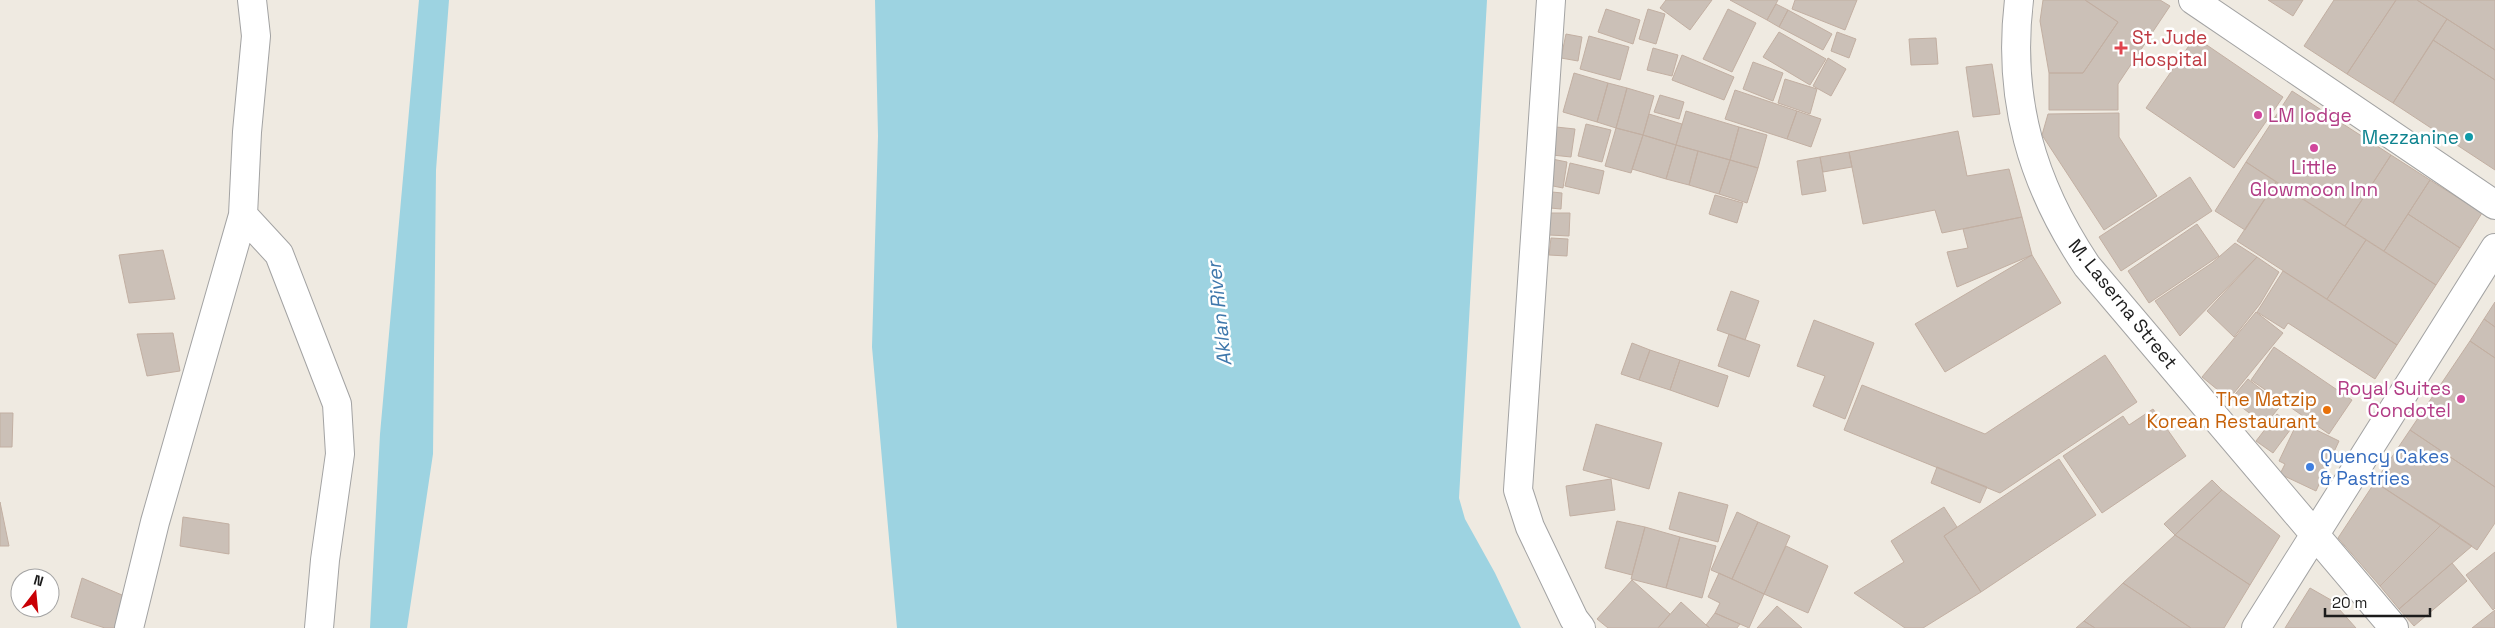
<svg xmlns="http://www.w3.org/2000/svg" width="2495" height="628" viewBox="0 0 2495 628" font-family="'Space Grotesk',sans-serif">
<rect width="100%" height="100%" fill="#efeae1"/>
<path fill="#9dd3e1" d="M419,0H449L436,170L433,454L407,628H370L380,434Z
M875,0H1487L1459,498L1465,519L1495,573L1521,628H897L872,347L878,136Z"/>
<path fill="#cbc0b7" stroke="#c2afa2" d="M1666,0H1712L1690,30L1660,8Z
M1730,0H1778L1767,20Z
M1795,0H1857L1845,30L1792,9Z
M2043,0H2085L2118,22L2083,73H2049L2040,21Z
M2085,0H2160L2170,6L2118,84V110H2049V73H2083L2118,22Z
M2268,0H2303L2293,16Z
M2334,0H2396L2347,74L2304,46Z
M2396,0H2417L2447,19L2393,103L2347,74Z
M2417,0H2495V50L2447,19Z
M1776,4L1788,10L1779,27L1767,20Z
M1606,9L1640,20L1633,44L1598,32Z
M1648,9L1665,14L1656,44L1639,39Z
M1728,9L1756,23L1732,72L1703,59Z
M1788,10L1832,34L1823,50L1779,27Z
M2447,19L2495,50V80L2433,40Z
M1779,32L1826,59L1810,85L1763,57Z
M1837,32L1856,39L1849,58L1831,51Z
M1566,34L1582,37L1578,61L1561,58Z
M1589,36L1629,47L1620,80L1580,69Z
M2195,37L2283,97L2234,168L2146,108Z
M1936,38L1938,64L1911,65L1909,39Z
M2433,40L2495,80V170L2393,103Z
M1653,48L1678,55L1672,76L1647,70Z
M1682,55L1734,77L1724,100L1672,80Z
M1828,58L1846,69L1831,96L1813,86Z
M1753,62L1783,73L1773,101L1743,89Z
M1992,64L2000,114L1973,117L1966,67Z
M1574,73L1608,83L1597,122L1563,112Z
M1785,79L1817,89L1810,114L1778,103Z
M1608,83L1627,88L1616,128L1597,122Z
M1627,88L1654,96L1643,135L1616,128Z
M1735,90L1797,111L1787,139L1725,119Z
M2292,91L2391,155L2345,226L2246,162Z
M1660,95L1684,102L1679,119L1654,112Z
M1686,111L1739,127L1730,160L1676,145Z
M1797,111L1821,119L1811,147L1787,139Z
M2119,113V137L2157,196L2104,230L2042,135L2048,114Z
M1649,114L1682,124L1676,145L1643,135Z
M1586,124L1611,130L1602,162L1578,156Z
M1556,127L1575,129L1571,157L1552,155Z
M1739,127L1767,135L1758,168L1730,160Z
M1616,128L1643,135L1631,173L1605,166Z
M1958,131L1967,176L2009,169L2022,217L1942,233L1935,210L1863,224L1849,152Z
M1643,135L1676,145L1666,179L1632,169Z
M1676,145L1698,151L1689,185L1666,179Z
M1698,151L1730,160L1719,194L1689,185Z
M1849,152L1852,167L1823,172L1820,157Z
M2391,155L2430,180L2384,251L2345,226Z
M1820,157L1826,191L1802,195L1797,161Z
M1552,159L1567,162L1563,188L1548,185Z
M1730,160L1758,168L1747,203L1719,194Z
M2246,162L2276,182L2245,230L2215,211Z
M1570,163L1604,171L1599,194L1565,186Z
M2190,177L2212,211L2121,271L2099,237Z
M2430,180L2482,213L2460,248L2408,214Z
M2276,182L2366,240L2327,299L2237,241Z
M1552,192L1562,193L1561,209L1550,208Z
M1715,195L1743,203L1737,223L1709,214Z
M1550,213H1570L1569,236L1549,235Z
M2408,214L2460,248L2436,285L2384,251Z
M2022,217L2032,255L1957,287L1947,252L1968,248L1963,229Z
M2197,224L2219,256L2149,303L2128,271Z
M1551,238L1568,239L1567,256L1549,255Z
M2366,240L2436,285L2397,345L2327,299Z
M2235,243L2257,257L2180,336L2155,301L2212,263Z
M163,250L175,299L129,303L119,255Z
M2032,255L2061,303L1945,372L1915,324Z
M2257,257L2279,272L2260,304L2234,337L2207,311Z
M2283,271L2397,345L2375,379L2288,323L2284,329L2257,312Z
M1731,291L1759,301L1745,340L1717,330Z
M2495,302V327L2484,319Z
M2256,312L2283,333L2229,399L2202,377Z
M2484,319L2495,327V358L2470,341Z
M1814,320L1874,343L1845,419L1813,406L1825,376L1797,366Z
M173,333L180,371L147,376L137,334Z
M1729,334L1760,345L1749,377L1718,366Z
M2470,341L2495,358V487L2410,430Z
M1632,343L1650,350L1639,380L1621,374Z
M2274,347L2352,400L2329,434L2251,380Z
M1650,350L1680,360L1670,390L1639,380Z
M2105,355L2137,402L2000,493L1844,430L1862,385L1985,434Z
M1680,360L1728,376L1718,407L1670,390Z
M2248,379L2281,405L2265,425L2231,399Z
M2153,409L2186,456L2102,513L2063,456L2123,416L2129,425Z
M0,413H13L12,447H0Z
M2277,414L2293,426L2273,453L2256,441Z
M2298,421L2339,441L2316,491L2280,474L2285,464L2279,461Z
M1596,424L1662,443L1649,489L1583,470Z
M2410,430L2495,487V523L2477,550L2375,482Z
M2059,459L2096,515L1981,592L1944,536Z
M1937,467L1987,487L1980,503L1931,483Z
M1611,479L1615,510L1570,516L1566,486Z
M2212,480L2222,490L2175,535L2164,524Z
M2375,482L2441,525L2380,586L2338,538Z
M2222,490L2280,536L2250,585L2175,535Z
M1679,492L1728,505L1718,542L1669,529Z
M0,502L9,546H0Z
M1944,507L1957,527L1944,536L1981,592L1923,628H1905L1854,593L1904,562L1891,541Z
M1737,512L1758,522L1732,579L1711,570Z
M183,517L229,524V554L180,546Z
M1617,521L1645,527L1632,575L1605,568Z
M1758,522L1790,536L1764,594L1732,579Z
M2441,525L2472,546L2399,609L2380,586Z
M1645,527L1680,537L1666,588L1631,579Z
M2175,535L2250,585L2224,628H2191L2123,583Z
M1680,537L1716,546L1702,598L1666,588Z
M1786,546L1828,566L1808,613L1764,594Z
M2495,552V608L2493,610L2466,575Z
M2452,563L2467,581L2414,626L2399,609Z
M1719,573L1764,594L1749,628L1715,613L1720,603L1708,597Z
M82,578L122,595L118,628H105L71,617Z
M1632,580L1670,614L1658,628H1608L1597,619Z
M2123,583L2191,628H2095L2084,621Z
M2310,588L2331,600L2356,628H2285Z
M1681,602L1706,625L1710,628H1658Z
M1777,606L1802,628H1757Z
M2495,610V628H2472Z
M1715,613L1740,624L1737,628H1710L1706,625Z
M2084,621L2095,628H2076Z"/>
<g fill="none" stroke-linecap="round" stroke-linejoin="round">
<defs>
<path id="minor" d="M1551,0L1518,490L1530,527L1574,619L1581,628
M2019,0C2007,99 2032,184 2087,266L2394,628
M2193,0L2495,205
M243,215L279,254L337,404L340,454L325,560L319,628
M129,628L155,522L243,215L247,132L256,36L252,0
M2256,628L2495,248"/>
</defs>
<use href="#minor" stroke="#a3a3a3" stroke-width="30"/>
<use href="#minor" stroke="#fff" stroke-width="28"/>
</g>
<path fill="#e0444e" stroke="#fff" stroke-width="2" d="M2118.5 40.5h5v5h5v5h-5v5h-5v-5h-5v-5h5z"/>
<g fill="#d1479c" stroke="#fff" stroke-width="2">
<circle cx="2258" cy="115" r="5"/>
<circle cx="2314" cy="148" r="5"/>
<circle cx="2461" cy="399" r="5"/>
</g>
<circle fill="#0f9aa8" stroke="#fff" stroke-width="2" cx="2469" cy="137" r="5"/>
<circle fill="#e8710a" stroke="#fff" stroke-width="2" cx="2327" cy="410" r="5"/>
<circle fill="#3f7fe0" stroke="#fff" stroke-width="2" cx="2310" cy="467" r="5"/>
<g text-anchor="middle" dominant-baseline="central" stroke-width="5" stroke-linejoin="round" paint-order="stroke">
<g font-size="19" fill="#be3a42" stroke="#fff" text-anchor="start">
<text x="2132" y="37">St. Jude<tspan x="2132" dy="22">Hospital</tspan></text>
</g>
<g font-size="19" fill="#b23c85" stroke="#fff" text-anchor="start">
<text x="2268" y="115">LM lodge</text>
<text x="2314" y="167" text-anchor="middle">Little<tspan x="2314" dy="22">Glowmoon Inn</tspan></text>
<text x="2451" y="388" text-anchor="end">Royal Suites<tspan x="2451" dy="22">Condotel</tspan></text>
</g>
<g font-size="19" fill="#0d838f" stroke="#fff" text-anchor="end">
<text x="2459" y="137">Mezzanine</text>
</g>
<g font-size="19" fill="#1c1c1c" stroke="#fff">
<text transform="translate(2123 304) rotate(51)">M. Laserna Street</text>
</g>
<g font-size="19" fill="#c56008" stroke="#fff" text-anchor="end">
<text x="2317" y="399">The Matzip<tspan x="2317" dy="22">Korean Restaurant</tspan></text>
</g>
<g font-size="19" fill="#366cbe" stroke="#fff" text-anchor="start">
<text x="2320" y="456">Quency Cakes<tspan x="2320" dy="22">&amp; Pastries</tspan></text>
</g>
<g font-size="20" font-style="italic" fill="#3f78ac" stroke="#fff">
<text transform="translate(1219 314) rotate(-96)">Aklan River</text>
</g>
</g>
<g transform="translate(35 593) rotate(16)"><circle r="24" fill="#ffffff" stroke="#a4a4a4"/>
<path d="M0-4L9 19L0 12L-9 19Z" fill="#c90005"/>
<text y="-8" font-size="14" font-weight="bold" text-anchor="middle" fill="#1c1c1c">N</text>
</g>
<path d="M2325 608v8h105v-8" fill="none" stroke="#1c1c1c" stroke-width="2.5"/>
<text x="2332" y="608" font-size="15" fill="#1c1c1c" stroke="#ffffff" stroke-width="4" paint-order="stroke">20 m</text>
</svg>
